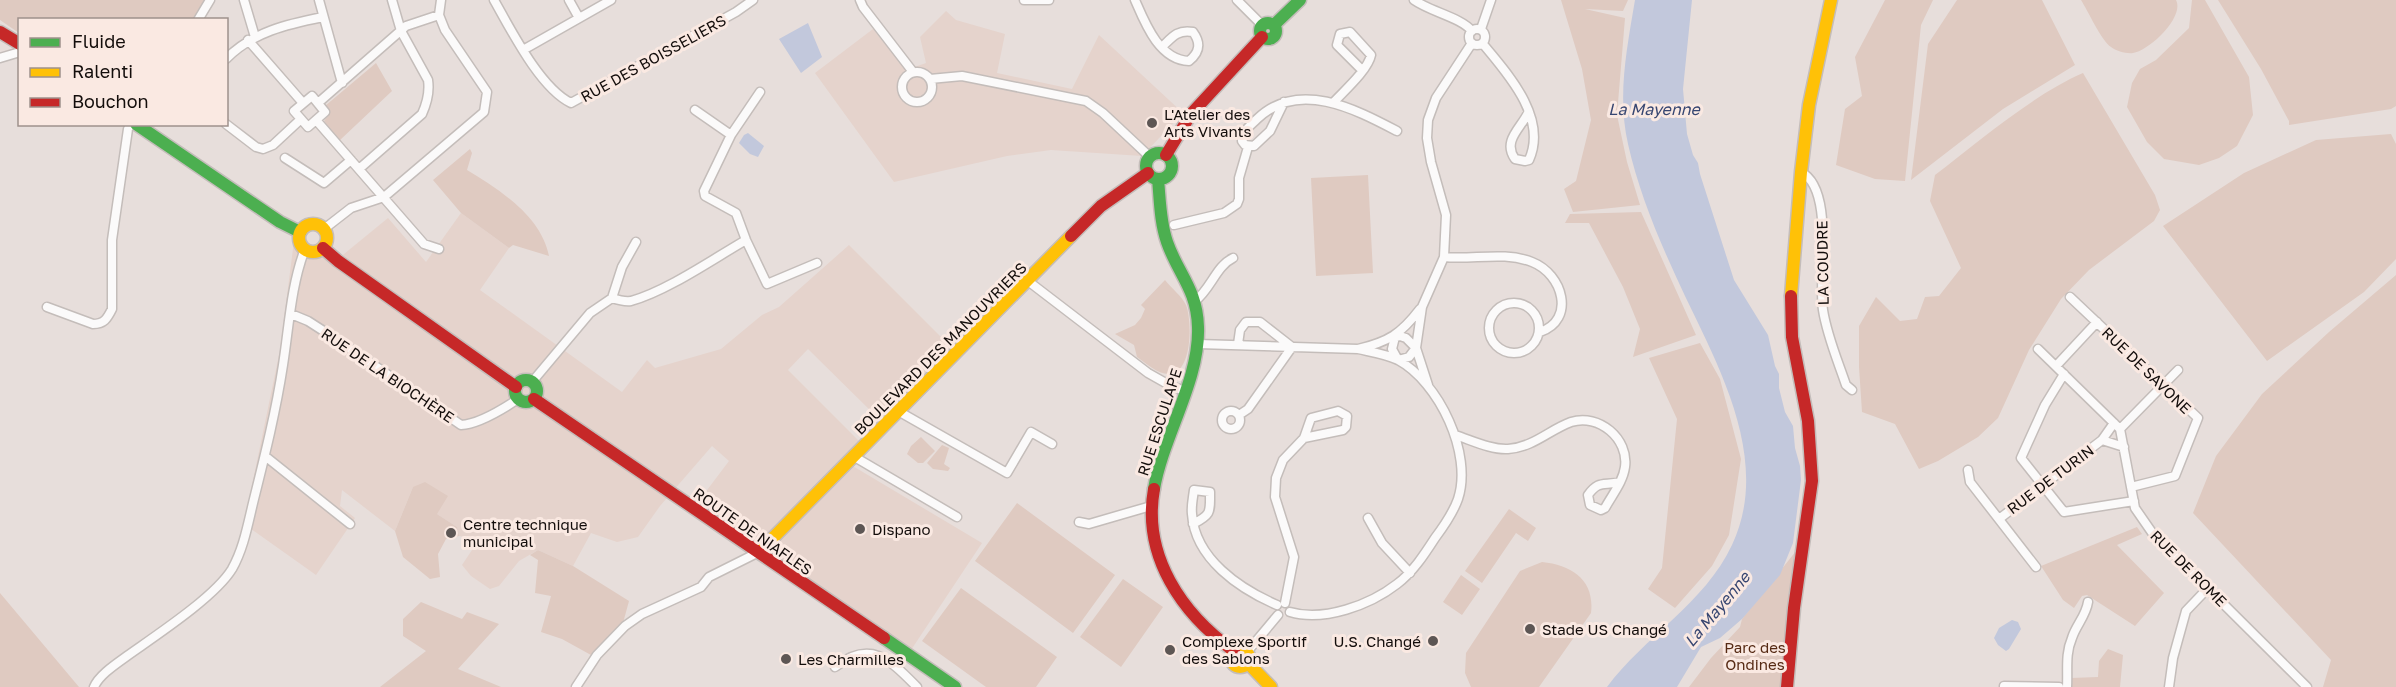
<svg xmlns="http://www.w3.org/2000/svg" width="2396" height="687" viewBox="0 0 2396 687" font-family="'Golos Text',sans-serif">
<rect width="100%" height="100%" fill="#e7dedb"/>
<path fill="#e5d3cc" d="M946,11L956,20L1005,34L997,73L1072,89L1099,35L1183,113L1142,156L1051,150L1007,156L894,182L815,73L873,29L906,70L926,63L920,37Z
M461,213L509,248L480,290L622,392L647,360L655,368L721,349L762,315L779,307L849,245L951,347L880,420L808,349L788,370L859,441L841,459L982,543L911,650L698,502L729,461L712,446L660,506L638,537L617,542L591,533L573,566L538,550L519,561L499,586L490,589L471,576L462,565L474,547L471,538L459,536L457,527L437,514L413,487L395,531L342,490L340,506L355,518L316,575L244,524L280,350L294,241L333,263L388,218L426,262Z"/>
<path fill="#dfcac1" d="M0,0H205L194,19L20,20L19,33L0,20Z
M1561,0H1628L1623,11L1585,9L1625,18L1617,115L1627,162L1640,205L1573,212L1564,189L1576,181L1591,120L1582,69Z
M1885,0H1933L1921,25L1905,181L1875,179L1836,165L1845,109L1862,96L1855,57Z
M1957,0H2042L2075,65L2003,109L1911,180L1928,44Z
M2081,0H2176C2185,17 2149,51 2133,53C2127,54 2116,51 2111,47C2101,40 2088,11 2081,0Z
M2192,0H2205L2249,77L2253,115L2237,146L2219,158L2199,165L2164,159L2147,142L2127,107L2132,83L2140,69L2156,60L2189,28Z
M2218,0H2396V106L2391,109L2289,125V121L2261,69Z
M376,63L392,91L339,141L324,121L330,113L325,106Z
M2083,73L2155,195L2160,210L2154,221L2089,270L2061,299L2029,350L1998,418L1978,437L1938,461L1919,469L1895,424L1862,412L1859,367V326L1876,297L1900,321L1917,319L1925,297L1939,296L1961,268L1930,201L1935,175C1978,142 2034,94 2083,73Z
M2391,134L2396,144V259L2364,292L2267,361L2163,226L2244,173L2316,140Z
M470,149L472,153L467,170C500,190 541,216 549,256L513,245L509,248L461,213L433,180Z
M1368,175L1373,273L1316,276L1311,178Z
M1641,212L1696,335L1633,357L1640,329L1623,287L1589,223H1565L1570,214Z
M2396,275V687H2323L2331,660L2193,513L2216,456L2262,394L2329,332Z
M1165,280C1171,288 1182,296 1186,305C1192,319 1193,374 1169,374C1157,374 1146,363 1137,357L1134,345L1115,334L1135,325L1141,318L1145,309L1141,305Z
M1700,343L1720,379L1741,459L1729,535L1712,566L1675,608L1648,589L1662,568L1677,419L1649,358Z
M921,437L935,451L923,463H918L907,454L911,446Z
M942,445L949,448L944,464L950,468L948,471L933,469L927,463Z
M425,482L448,496L437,514L457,527L459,536L446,539L438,554L440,577L430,579L403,557L395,531L413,487Z
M1017,503L1115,575L1073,633L975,561Z
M1509,509L1536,528L1528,541L1516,533L1482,583L1465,571Z
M2137,527L2142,534L2117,545L2164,593L2135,626L2087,595L2082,596L2074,608L2063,600L2041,566Z
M538,550L573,566L629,601L623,623L591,655L562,639L541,632L551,596L535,593L538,560L530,555Z
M1796,551L1783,687H1689L1711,658L1740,627L1742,619Z
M1542,562C1573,565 1595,581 1591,613L1539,687H1471L1465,673L1466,653L1520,571Z
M1461,575L1480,589L1462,615L1443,602Z
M1123,579L1163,607L1121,667L1080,637Z
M961,588L1057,657L1036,687H986L922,641Z
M0,593L79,687H0Z
M421,602L462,619L467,612L499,624L458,669L501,687H380L426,651L403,636V619Z
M2108,649L2123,655L2120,687H2070L2071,678L2098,677L2099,661Z"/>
<path fill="#c2c8dc" d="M1635,0H1692L1683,89L1687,134L1693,155L1698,163L1700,174L1734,280L1768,335L1775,366L1779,374V388L1785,412L1793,426L1795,448L1800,466L1801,480L1793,543L1780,575L1742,619L1720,638L1701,647L1677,687H1607C1644,637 1705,603 1732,545C1771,462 1721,371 1685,296C1662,247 1640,197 1628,144C1617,96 1627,48 1635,0Z
M808,23L822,57L801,73L779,39Z
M748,133L764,146L758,157L750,154L739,143L744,135Z
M2012,620L2018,622L2021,629L2009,649L2006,651L1998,645L1994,638L1999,628Z"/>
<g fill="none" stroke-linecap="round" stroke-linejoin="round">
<defs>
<path id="street" d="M244,0L255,37
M319,0L342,83
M494,0C511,30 540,88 571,103L736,12L753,0
M569,0L579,18
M860,0L863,7L913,72
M1024,0H1049
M1135,0C1145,23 1159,60 1189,61C1200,52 1201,43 1193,32C1178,29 1172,37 1162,47
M1237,0L1262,25
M1414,0C1431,12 1460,17 1472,31
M198,20L210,0
M1469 37a8 8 0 1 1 16 0a8 8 0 1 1-16 0Z
M1481,29L1491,0
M248,40L303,103
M1483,44C1508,74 1548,118 1529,160L1525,161L1515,159C1502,141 1521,128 1528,113
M523,50L611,0
M0,58L20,52
M226,59C252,32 288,24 323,17
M902 87a15 15 0 1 1 30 0a15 15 0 1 1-30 0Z
M930,79L962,76L1086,101L1103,113L1150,157
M760,92L731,135L704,191L705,196L736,213L746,240L767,284L817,263
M312,96L325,112L308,127L294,111Z
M1284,102L1270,131L1254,146L1245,145L1242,141C1242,131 1250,126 1257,119C1298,79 1355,109 1397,131
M318,103L406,26L439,15
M1333,103C1344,91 1368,70 1371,55L1350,32L1340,34L1337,45L1362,70
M695,110L731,135
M316,120L424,244L439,249
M226,124L256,147L263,149L273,145L301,119
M285,158L324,183L351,160
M359,169L422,114C427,103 430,93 428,80L401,31L392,0
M1801,172C1835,189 1818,277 1823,310C1827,336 1838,361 1846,385L1852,390
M1174,225L1224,213L1237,204L1239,199V178L1248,147
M324,229L351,208L384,197L484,112L487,92L445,30L439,15L441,0
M1444,257C1473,260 1504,251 1532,262C1563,274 1576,320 1540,332
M1028,281L1148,373L1171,386L1185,391
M2070,297L2198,418L2175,476L2131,487
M612,298C618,300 624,302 631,301C667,291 713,259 746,240
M1195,301C1211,289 1216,266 1233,258
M1489 328a25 25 0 1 1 50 0a25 25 0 1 1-50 0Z
M47,307L93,324C104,324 107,319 112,309V240L128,129L131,124
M291,314L308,321L336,339L461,425C479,424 503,409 518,399
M1400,336L1406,338L1416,348L1409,357L1398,360L1392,349L1395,337Z
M1198,344L1358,349C1388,342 1401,334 1420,309
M1238,344L1240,330L1246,322H1260L1292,347L1248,409L1239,415
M2038,349L2120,429L2135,508L2153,534L2307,687
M2056,366L2097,322
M2064,374L2045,405L2021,458L2064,512L2134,501
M532,382L590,313L612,298L622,267L636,242
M1428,385L1416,348L1422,307L1444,257L1446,215L1431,162L1427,138L1428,120L1436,98L1472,43
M1222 420a9 9 0 1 1 18 0a9 9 0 1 1-18 0Z
M898,411L1007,473L1031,432L1052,444
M2120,429L2178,370
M1455,435C1471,440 1491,450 1508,449C1534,447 1549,430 1571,422C1599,413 1629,439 1625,467C1623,482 1612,495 1605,508L1601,510L1590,505L1588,495C1599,480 1603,486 1620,482
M2102,440L2124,447
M265,456L350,524
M853,456L957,517
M1968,470L1970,482L2036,567
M1368,518L1382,543L1410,573
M1999,519L2102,440L2114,423
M1079,522L1089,524L1151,506
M1193,524C1212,514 1210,512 1210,492L1194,490C1193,498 1191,506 1192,514C1195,559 1240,589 1277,605
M1285,603L1294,557L1275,497L1276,478L1283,460L1304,438L1311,418L1338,411L1347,416L1346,427L1343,430L1304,438
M1290,612C1324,622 1370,605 1397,584C1413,572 1424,555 1435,538C1444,526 1453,513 1458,499C1473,454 1439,382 1398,360C1386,354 1371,352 1358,349
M1247,652L1278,615
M835,667C871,639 890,660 917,687
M2004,686L2059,687
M94,687C99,675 116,664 127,656C155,636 215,597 232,569C244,548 248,523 254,499C265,455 276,411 283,365C289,327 291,285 305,249
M576,687L597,655L625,626L642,614L701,587L709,577L759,552
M2067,687C2068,670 2065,654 2072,638C2076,625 2086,616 2088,602
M2169,687L2173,658L2186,611L2208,588"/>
<path id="fast" d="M1260 31a8 8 0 1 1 16 0a8 8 0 1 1-16 0Z
M1274,25L1300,0
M136,124L280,222L300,232
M1146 166a13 13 0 1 1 26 0a13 13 0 1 1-26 0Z
M515 391a11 11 0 1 1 22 0a11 11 0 1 1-22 0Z
M1154,489C1163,436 1200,380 1198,327C1197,289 1178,274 1167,242C1160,222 1160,200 1158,179
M884,638L955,687"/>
<path id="slow" d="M299 238a14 14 0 1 1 28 0a14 14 0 1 1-28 0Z
M1791,296L1801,172L1809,105L1831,0
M759,552L1071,236
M1231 658a9 9 0 1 1 18 0a9 9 0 1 1-18 0Z
M1248,663L1271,687"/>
<path id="jam" d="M0,32L20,44
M1166,155L1191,114L1262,37
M1071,236L1101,206L1148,173
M323,248L338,261L516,387
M534,399L884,638
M1154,489C1142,556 1182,614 1234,651
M1787,687L1794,608L1812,481L1808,421L1792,337L1791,296"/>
</defs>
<use href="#street" stroke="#c4bdba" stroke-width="11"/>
<use href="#fast" stroke="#c4bdba" stroke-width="15"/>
<use href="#slow" stroke="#c4bdba" stroke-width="15"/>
<use href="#jam" stroke="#c4bdba" stroke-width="15"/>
<use href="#street" stroke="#fbfafa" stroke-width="8"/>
<use href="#fast" stroke="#4caf50" stroke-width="12"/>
<use href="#slow" stroke="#ffc107" stroke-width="12"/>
<use href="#jam" stroke="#c62828" stroke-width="12"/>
</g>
<g fill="#5d5654" stroke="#fae9e2" stroke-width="2">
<circle cx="1152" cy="123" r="6"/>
<circle cx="860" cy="529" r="6"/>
<circle cx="451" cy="533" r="6"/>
<circle cx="1530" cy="629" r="6"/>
<circle cx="1433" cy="641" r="6"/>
<circle cx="1170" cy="650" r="6"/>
<circle cx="786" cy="659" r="6"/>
</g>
<g text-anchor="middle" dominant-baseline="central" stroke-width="6" stroke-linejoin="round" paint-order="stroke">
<g font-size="15" fill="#130d0b" stroke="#fae9e2">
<text transform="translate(653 58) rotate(-29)">RUE DES BOISSELIERS</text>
<text transform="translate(1822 263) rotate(-91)">LA COUDRE</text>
<text transform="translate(940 348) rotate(-45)">BOULEVARD DES MANOUVRIERS</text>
<text transform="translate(2147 370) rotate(44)">RUE DE SAVONE</text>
<text transform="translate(388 375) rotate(34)">RUE DE LA BIOCHÈRE</text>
<text transform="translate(1159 422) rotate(-72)">RUE ESCULAPE</text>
<text transform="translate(2050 479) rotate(-37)">RUE DE TURIN</text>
<text transform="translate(753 531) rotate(35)">ROUTE DE NIAFLES</text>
<text transform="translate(2189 568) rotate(45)">RUE DE ROME</text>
</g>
<g font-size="15" fill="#130d0b" stroke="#fae9e2" text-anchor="start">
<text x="1164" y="114">L'Atelier des<tspan x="1164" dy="17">Arts Vivants</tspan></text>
<text x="463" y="524">Centre technique<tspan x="463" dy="17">municipal</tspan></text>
<text x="872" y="529">Dispano</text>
<text x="1542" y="629">Stade US Changé</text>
<text x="1182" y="641">Complexe Sportif<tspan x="1182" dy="17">des Sablons</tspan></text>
<text x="1421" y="641" text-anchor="end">U.S. Changé</text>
<text x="798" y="659">Les Charmilles</text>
</g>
<g font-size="15" fill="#562a14" stroke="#fae9e2">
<text x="1755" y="647">Parc des<tspan x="1755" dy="17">Ondines</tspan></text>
</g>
<g font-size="16" font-style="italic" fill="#374671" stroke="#fae9e2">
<text x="1654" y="109">La Mayenne</text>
<text transform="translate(1717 609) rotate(-50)">La Mayenne</text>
</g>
</g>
<rect x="18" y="18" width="210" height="108" fill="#fae9e2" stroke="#9e918c" stroke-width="1.5"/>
<rect x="30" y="38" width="30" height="9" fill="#4caf50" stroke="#9e918c" stroke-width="1.5"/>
<text x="72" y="48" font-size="18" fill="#130d0b">Fluide</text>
<rect x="30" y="68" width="30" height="9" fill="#ffc107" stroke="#9e918c" stroke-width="1.5"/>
<text x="72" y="78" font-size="18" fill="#130d0b">Ralenti</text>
<rect x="30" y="98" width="30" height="9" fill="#c62828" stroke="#9e918c" stroke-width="1.5"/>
<text x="72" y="108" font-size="18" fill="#130d0b">Bouchon</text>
</svg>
